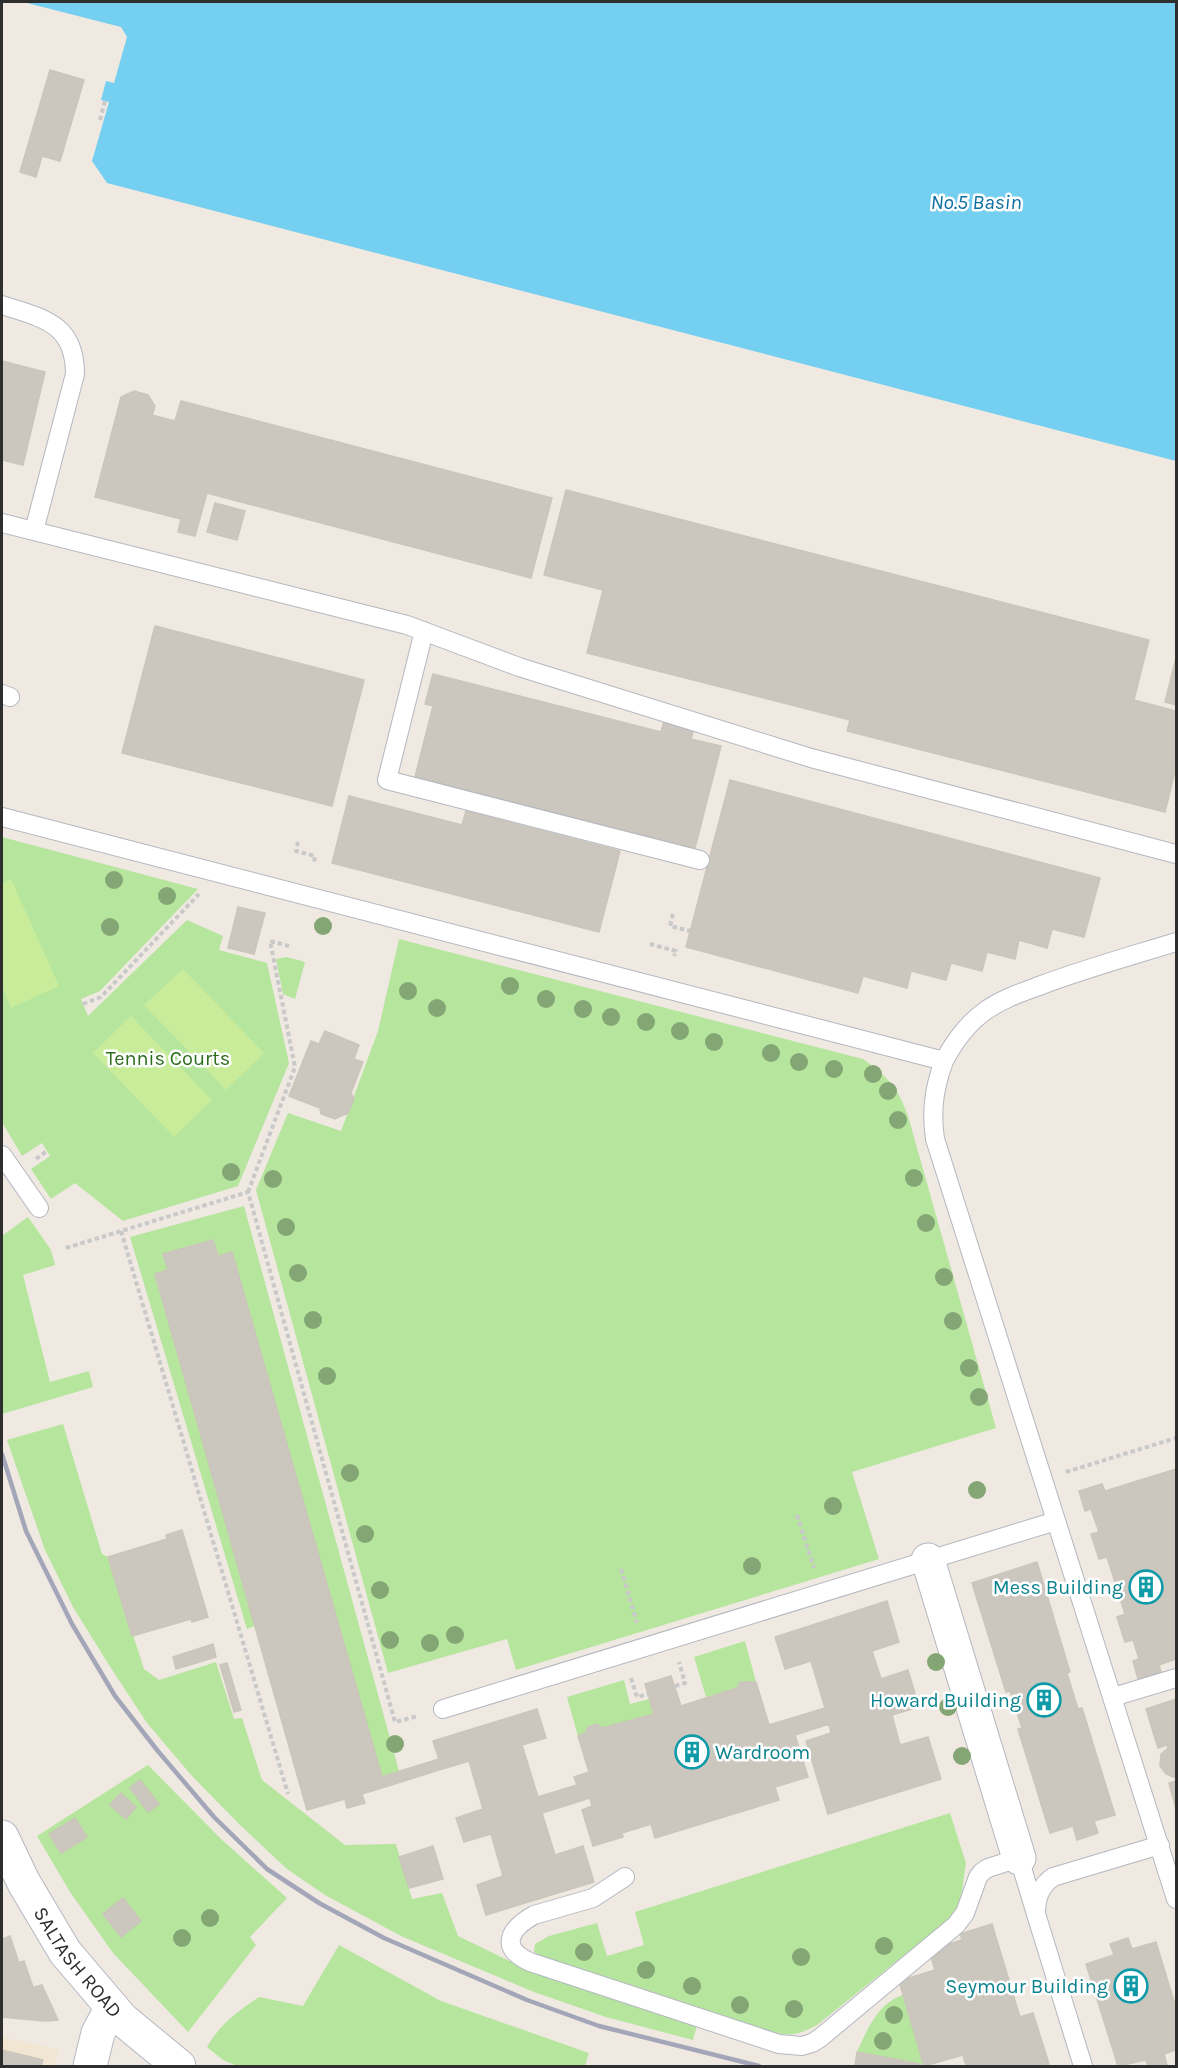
<svg xmlns="http://www.w3.org/2000/svg" width="1178" height="2068" viewBox="0 0 1178 2068" font-family="Karla,sans-serif">
<rect width="100%" height="100%" fill="#efe9e1"/>
<path fill="#f0e6d1" d="M2,2037L58,2050L55,2066H2Z"/>
<path fill="#b6e59e" d="M2,837L198,889L100,991L81,999L88,1016L187,920L223,936L219,950L267,963L289,1063L238,1186L123,1221L75,1183L51,1199L31,1169L50,1156L42,1143L22,1156L2,1122Z
M399,939L863,1059C887,1076 898,1087 908,1116L996,1428L852,1472L879,1559L516,1670L507,1639L388,1673L256,1190L288,1113L341,1131L378,1031Z
M287,957L305,962L295,999L283,994L276,959Z
M244,1206L399,1771L381,1777L213,1240L164,1254L168,1270L155,1275L255,1626L247,1629L130,1237Z
M28,1217L51,1250L55,1265L23,1275L50,1382L89,1371L93,1387L2,1414V1233L3,1235Z
M63,1424L102,1554L108,1557L144,1669L159,1680L216,1662L234,1719L242,1718L262,1780L345,1845L396,1844L412,1899L442,1893L458,1936L526,1969L697,2025L693,2040L606,2017L534,1992L401,1936L325,1895L287,1869L239,1824L192,1776L147,1723L109,1665L73,1607L45,1550L7,1440Z
M745,1641L756,1682H741L737,1688L706,1697L694,1657Z
M624,1680L630,1704L649,1699L654,1714L602,1728L597,1724L588,1727L585,1733L578,1736L567,1697Z
M148,1765L221,1839L287,1898L250,1937L256,1945L188,2032L113,1953L70,1892L37,1836Z
M950,1813L966,1863L961,1897L953,1916L817,2025C797,2035 791,2037 769,2031L544,1960L534,1952L535,1944L549,1936L597,1923L607,1956L644,1945L635,1912Z
M339,1945L441,2001L589,2053L585,2066H237L223,2060L207,2047C221,2023 236,2013 259,1997L303,2006Z
M903,1995L924,2064L857,2052C867,2030 878,2003 903,1995Z"/>
<path fill="#c9ec9a" d="M11,879L59,986L11,1008L2,986V883Z
M183,969L264,1053L226,1090L144,1005Z
M131,1016L212,1100L174,1137L93,1053Z"/>
<path fill="#75cff0" d="M23,2H1176V461L107,183L92,161L109,102L101,100L106,81L114,83L127,37L121,27Z"/>
<path fill="#cbc7bf" stroke="#cbc5ba" stroke-width="1.5" d="M50,70L84,80L60,161L42,156L36,177L20,172Z
M2,361L45,372L23,465L2,460Z
M134,391L148,395L155,406L152,415L175,421L181,401L552,498L531,578L207,493L195,536L178,532L181,519L95,497L121,397Z
M566,490L1149,640L1134,700L1176,711V767L1165,812L847,731L850,720L587,653L603,590L544,575Z
M215,503L245,511L237,540L207,532Z
M155,626L364,680L332,806L122,753Z
M1176,658V705L1165,702Z
M433,674L661,732L664,721L694,728L691,739L721,746L695,848L415,777L433,706L425,704Z
M730,780L1100,878L1084,937L1052,929L1047,948L1019,940L1015,959L987,952L982,971L951,963L946,980L911,971L907,988L863,976L858,993L686,947Z
M349,796L462,825L466,811L620,851L599,932L332,863Z
M238,907L265,913L254,954L228,948Z
M325,1031L359,1045L354,1059L363,1062L351,1093L354,1099L348,1113L335,1119L321,1114L320,1108L289,1096L311,1041L319,1044Z
M213,1240L218,1256L232,1252L385,1787L362,1794L365,1803L347,1808L345,1799L307,1810L155,1274L168,1270L163,1254Z
M1176,1469V1659L1159,1665L1161,1672L1138,1679L1133,1661L1139,1659L1133,1640L1125,1642L1117,1617L1125,1614L1107,1557L1099,1559L1091,1534L1099,1532L1091,1509L1085,1511L1079,1491L1102,1484L1105,1491Z
M182,1530L208,1617L192,1622L191,1619L132,1636L108,1557L167,1539L166,1535Z
M1037,1562L1070,1672L1067,1673L1078,1709L1082,1708L1115,1815L1094,1821L1098,1833L1077,1840L1073,1826L1050,1833L1018,1729L1022,1728L1010,1691L1006,1692L972,1583Z
M887,1601L899,1642L872,1651L881,1679L908,1670L919,1707L892,1715L900,1745L928,1737L941,1779L828,1814L806,1741L831,1733L829,1724L795,1735L808,1777L775,1787L779,1800L655,1838L651,1824L622,1833L623,1837L593,1846L582,1810L592,1806L590,1798L542,1813L555,1855L583,1846L594,1882L486,1915L477,1885L503,1876L491,1834L464,1842L456,1818L483,1809L469,1761L442,1769L433,1741L537,1709L546,1738L522,1745L538,1797L577,1785L574,1777L589,1772L578,1736L585,1733L588,1727L597,1724L602,1728L654,1714L645,1684L671,1676L681,1706L737,1688L740,1682H756L769,1725L825,1708L811,1661L785,1669L775,1637Z
M213,1644L216,1657L176,1669L173,1657Z
M227,1663L241,1710L234,1712L220,1665Z
M1176,1699V1777H1173L1166,1774L1160,1766L1161,1754L1168,1748L1167,1745L1158,1748L1146,1709Z
M439,1759L442,1769L385,1787L381,1777Z
M140,1780L159,1804L148,1812L130,1788Z
M1176,1781V1809L1169,1783Z
M121,1793L136,1807L126,1819L110,1805Z
M75,1818L87,1837L61,1853L49,1834Z
M433,1846L443,1879L409,1888L399,1857Z
M123,1898L141,1921L121,1937L103,1914Z
M992,1924L1020,2017L1033,2013L1049,2064L1042,2066H966L963,2055L924,2066L899,1981L935,1970L929,1950L962,1940L960,1934Z
M10,1936L19,1963L2,1968V1939Z
M1128,1938L1132,1949L1156,1942L1176,2008V2050L1164,2054L1167,2065L1164,2066H1148L1146,2060L1118,2066L1086,1964L1114,1955L1110,1944Z
M24,1961L33,1987L2,1997V1968Z
M42,1985L58,2020L44,2021L2,2017V1997Z
M2,2050L43,2060L41,2066H2Z
M857,2052L921,2064V2066H855Z"/>
<g fill="none" stroke-linecap="round" stroke-linejoin="round">
<defs>
<path id="lane" d="M2,305C42,318 75,323 75,374L34,531
M2,523L407,625L519,667L811,758L1176,854
M424,631L387,780L700,860
M2,694L10,697
M2,817L944,1061C954,1042 967,1024 985,1011C1002,999 1020,993 1039,986C1084,969 1131,956 1176,942
M944,1061C934,1088 931,1111 935,1139L1176,1899
M2,1155L39,1208
M1113,1697L1176,1678
M443,1709L1056,1521
M625,1877L593,1898L534,1915C509,1929 499,1948 530,1962L779,2044L802,2046L812,2043L820,2038L956,1925L965,1913L978,1877L982,1872L988,1868L1019,1858L1036,1914
M1083,2066L1036,1914C1036,1898 1040,1886 1053,1877L1160,1845"/>
<path id="street" d="M928,1560L1019,1858
M90,2066L98,2033L112,2007"/>
<g id="secondary">
<path id="s1" d="M2,1837L24,1883L65,1952L122,2019L179,2066"/>
</g>
</defs>
<use href="#lane" stroke="#b4b7c1" stroke-width="20"/>
<use href="#street" stroke="#b4b7c1" stroke-width="35"/>
<use href="#secondary" stroke="#b4b7c1" stroke-width="35"/>
<path stroke="#c9c9c9" stroke-width="4" stroke-dasharray="4.5 3" stroke-linecap="butt" d="M100,120L105,101
M298,842L296,851L315,856L314,863
M673,914L670,926L690,931
M650,944L676,951L674,956
M83,1004L101,997L199,894
M36,1159L47,1151
M248,1192L295,1067L270,941L289,946
M121,1231L288,1794
M66,1248L248,1192L395,1722L418,1716
M1066,1472L1176,1438
M797,1515L814,1568
M621,1569L637,1623
M631,1678L637,1697L648,1694
M675,1686L685,1683L679,1662"/>
<use href="#lane" stroke="#fff" stroke-width="18"/>
<use href="#street" stroke="#fff" stroke-width="33"/>
<use href="#secondary" stroke="#fff" stroke-width="33"/>
<path stroke="#a3a6b8" stroke-width="4.5" d="M2,1454L26,1531L72,1624L115,1696L157,1750L214,1817L267,1869L319,1903L384,1938L527,2000L599,2026L759,2066"/>
</g>
<g fill="#84a574">
<circle cx="114" cy="880" r="9"/>
<circle cx="167" cy="896" r="9"/>
<circle cx="323" cy="926" r="9"/>
<circle cx="110" cy="927" r="9"/>
<circle cx="510" cy="986" r="9"/>
<circle cx="408" cy="991" r="9"/>
<circle cx="546" cy="999" r="9"/>
<circle cx="437" cy="1008" r="9"/>
<circle cx="583" cy="1009" r="9"/>
<circle cx="611" cy="1017" r="9"/>
<circle cx="646" cy="1022" r="9"/>
<circle cx="680" cy="1031" r="9"/>
<circle cx="714" cy="1042" r="9"/>
<circle cx="771" cy="1053" r="9"/>
<circle cx="799" cy="1062" r="9"/>
<circle cx="834" cy="1069" r="9"/>
<circle cx="873" cy="1074" r="9"/>
<circle cx="888" cy="1091" r="9"/>
<circle cx="898" cy="1120" r="9"/>
<circle cx="231" cy="1172" r="9"/>
<circle cx="914" cy="1178" r="9"/>
<circle cx="273" cy="1179" r="9"/>
<circle cx="926" cy="1223" r="9"/>
<circle cx="286" cy="1227" r="9"/>
<circle cx="298" cy="1273" r="9"/>
<circle cx="944" cy="1277" r="9"/>
<circle cx="313" cy="1320" r="9"/>
<circle cx="953" cy="1321" r="9"/>
<circle cx="969" cy="1368" r="9"/>
<circle cx="327" cy="1376" r="9"/>
<circle cx="979" cy="1397" r="9"/>
<circle cx="350" cy="1473" r="9"/>
<circle cx="977" cy="1490" r="9"/>
<circle cx="833" cy="1506" r="9"/>
<circle cx="365" cy="1534" r="9"/>
<circle cx="752" cy="1566" r="9"/>
<circle cx="380" cy="1590" r="9"/>
<circle cx="455" cy="1635" r="9"/>
<circle cx="390" cy="1640" r="9"/>
<circle cx="430" cy="1643" r="9"/>
<circle cx="936" cy="1662" r="9"/>
<circle cx="948" cy="1707" r="9"/>
<circle cx="395" cy="1744" r="9"/>
<circle cx="962" cy="1756" r="9"/>
<circle cx="210" cy="1918" r="9"/>
<circle cx="182" cy="1938" r="9"/>
<circle cx="884" cy="1946" r="9"/>
<circle cx="584" cy="1952" r="9"/>
<circle cx="801" cy="1957" r="9"/>
<circle cx="646" cy="1970" r="9"/>
<circle cx="692" cy="1986" r="9"/>
<circle cx="740" cy="2005" r="9"/>
<circle cx="794" cy="2009" r="9"/>
<circle cx="894" cy="2015" r="9"/>
<circle cx="883" cy="2041" r="9"/>
</g>
<defs>
<symbol id="building-ring" viewBox="-11 -11 22 22"><circle r="9.5" fill="#fff" stroke="#0f9aa8" stroke-width="1.5"/><path d="M-4-6H4V6H1V3H-1V6H-4ZM-2.5-4.3h1.7v1.8h-1.7ZM.8-4.3h1.7v1.8H.8ZM-2.5-1h1.7V.8h-1.7ZM.8-1h1.7V.8H.8Z" fill="#0f9aa8"/></symbol>
</defs>
<g fill-rule="evenodd">
<use href="#building-ring" x="1127" y="1568" width="38" height="38"/>
<use href="#building-ring" x="1025" y="1681" width="38" height="38"/>
<use href="#building-ring" x="673" y="1733" width="38" height="38"/>
<use href="#building-ring" x="1112" y="1967" width="38" height="38"/>
</g>
<g text-anchor="middle" dominant-baseline="central" stroke-width="5" stroke-linejoin="round" paint-order="stroke">
<g font-size="20" fill="#2c6e1b" stroke="#fff">
<text x="168" y="1058">Tennis Courts</text>
</g>
<g font-size="20" fill="#0d838f" stroke="#fff" text-anchor="end">
<text x="1123" y="1587">Mess Building</text>
<text x="1021" y="1700">Howard Building</text>
<text x="715" y="1752" text-anchor="start">Wardroom</text>
<text x="1108" y="1986">Seymour Building</text>
</g>
<g font-size="20" fill="#2e2e2e" stroke="#fff">
<text stroke="none"><textPath href="#s1" startOffset="147">SALTASH ROAD</textPath></text>
</g>
<g font-size="21" font-style="italic" fill="#0d6fa3" stroke="#fff">
<text x="976" y="202">No.5 Basin</text>
</g>
</g>
<rect width="1178" height="2068" fill="none" stroke="#2e2e2e" stroke-width="6"/>
</svg>
